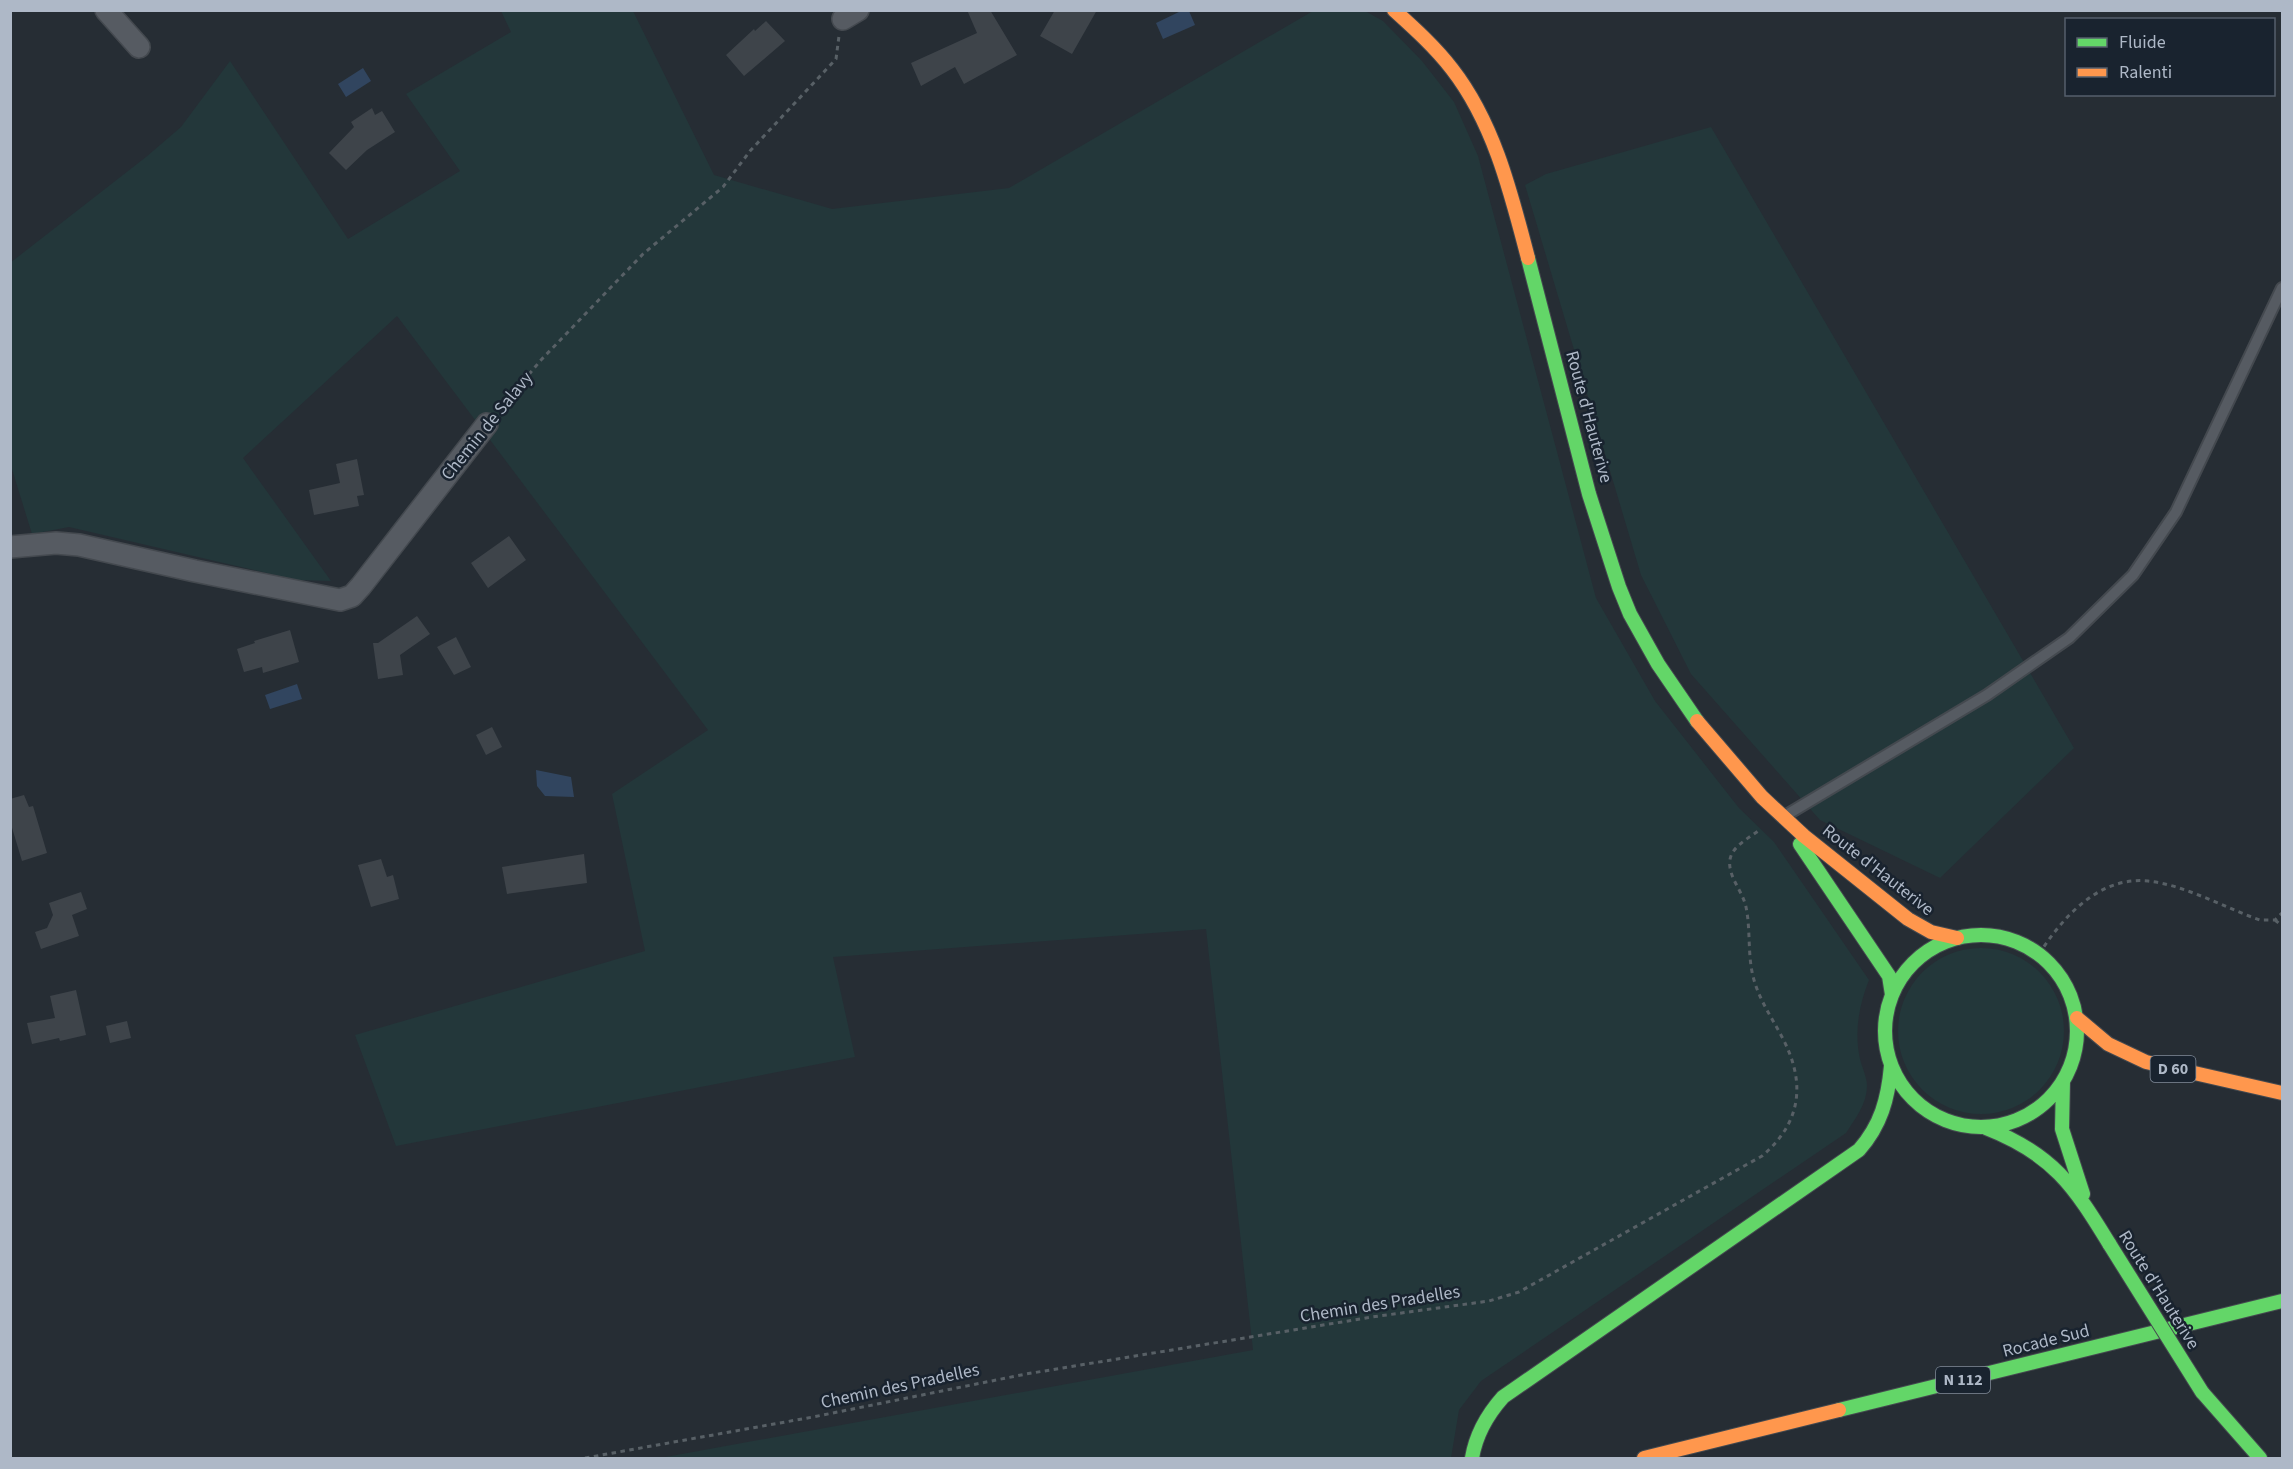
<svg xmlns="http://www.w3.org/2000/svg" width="2293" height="1469" viewBox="0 0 2293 1469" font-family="'Source Sans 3',sans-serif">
<rect width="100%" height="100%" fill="#262d34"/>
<path fill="#23373a" d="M501,11H633L714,175L832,209L1009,188L1313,11H1365L1383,21L1422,61L1454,102L1478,156L1596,598L1655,701L1739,808L1774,842L1869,980C1859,1005 1854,1032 1860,1059C1862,1067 1867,1078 1867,1086C1867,1104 1855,1119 1846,1133L1481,1381L1459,1410L1451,1458H660L1253,1350L1206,929L833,957L855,1057L396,1146L355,1035L645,951L612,794L708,730L397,316L243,458L331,581L297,580L69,527L32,534L11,466L10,263L146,157L181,127L230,61L348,239L460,171L406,94L511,32Z
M1711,127L2074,748L1940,878L1820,820L1691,674L1641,575L1525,185L1546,174Z
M1898 1031a83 83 0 1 1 166 0a83 83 0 1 1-166 0Z"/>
<path fill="#31455f" d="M1189,11L1195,25L1163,39L1156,23L1181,11Z
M363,68L371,81L346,97L338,84Z
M297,684L302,699L270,709L265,695Z
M536,770L571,777L574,797L545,796L537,786Z"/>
<path fill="#3e444a" d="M967,10H990L1017,55L964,84L955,67L921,86L911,63L977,33Z
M1055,10H1097L1072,54L1040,36Z
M766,21L785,41L744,76L726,55L754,29L755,31Z
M372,108L375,115L382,111L395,132L367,150L346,170L329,153L354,127L351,122Z
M357,459L364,495L357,496L359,506L314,515L309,490L340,483L336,464Z
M509,536L526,560L488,588L471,563Z
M417,616L430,634L400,655L403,675L378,679L373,643H378Z
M290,630L299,662L263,673L262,667L244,672L237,649L255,643L254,641Z
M456,637L471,667L454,675L437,647Z
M492,727L502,747L486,755L476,735Z
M24,795L29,807L33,806L47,853L22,861L10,821V799Z
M584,854L587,883L507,894L502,867Z
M381,859L387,877L393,875L399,899L371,907L358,865Z
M81,892L87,909L72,915L79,936L41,949L35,932L47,928L53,915L49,903Z
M76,990L86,1035L60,1041L59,1038L32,1044L27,1023L55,1018L50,996Z
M127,1021L131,1038L110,1043L106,1026Z"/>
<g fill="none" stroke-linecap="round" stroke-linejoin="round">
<defs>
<path id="lane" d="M1783,817L1987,695L2069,638L2133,575L2176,512L2282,288"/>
<path id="street" d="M106,10L139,47
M843,19L858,10
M10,547L56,543L79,545L195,571L340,600L352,596L361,586L487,424"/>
<path id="fast" d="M1528,258L1589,494L1619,587L1630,614L1658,664L1697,721
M1800,844L1889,976L1892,995
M1885 1031a96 96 0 1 1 192 0a96 96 0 1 1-192 0Z
M2063,1081L2062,1129L2083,1194
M1986,1128C2053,1154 2074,1186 2110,1245
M2202,1392L2260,1458
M1839,1410L2282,1301
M1472,1458C1476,1434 1487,1415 1503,1397L1859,1150C1881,1125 1888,1099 1891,1066"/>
<path id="slow" d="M1394,10C1415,29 1435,47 1452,69C1494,123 1511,193 1528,258
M1697,721L1762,797L1804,836L1908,919L1931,932L1957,938
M2077,1018L2108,1044L2146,1062L2282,1093
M1644,1458L1839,1410"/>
</defs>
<use href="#lane" stroke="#44494f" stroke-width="14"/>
<use href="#street" stroke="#44494f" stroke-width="24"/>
<use href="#fast" stroke="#44494f" stroke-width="16"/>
<use href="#slow" stroke="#44494f" stroke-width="16"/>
<path stroke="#586066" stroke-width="3" stroke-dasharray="4.5 4.5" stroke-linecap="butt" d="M500,409L541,360L643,254L723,187L750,151L836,59L839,36
M2275,920L2282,926
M2039,954C2063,917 2099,876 2148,881C2185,885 2225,908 2260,920H2275L2282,913
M585,1458L813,1417L1026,1374L1372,1317L1489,1301L1519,1292L1762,1156C1802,1122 1806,1082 1782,1037C1772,1018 1760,1001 1754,980C1747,956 1751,931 1746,907C1744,898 1739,890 1735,882C1720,852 1739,845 1761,829"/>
<use href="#lane" stroke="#565b62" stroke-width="10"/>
<use href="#street" stroke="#565b62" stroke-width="21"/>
<use href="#fast" stroke="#63d668" stroke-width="14"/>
<use href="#slow" stroke="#ff974d" stroke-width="14"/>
<defs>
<path id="fast-bridge" d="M2110,1245L2202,1392"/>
</defs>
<use href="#fast-bridge" stroke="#44494f" stroke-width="16" stroke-linecap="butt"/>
<use href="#fast-bridge" stroke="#63d668" stroke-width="14"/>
</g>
<g text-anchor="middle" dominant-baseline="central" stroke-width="5" stroke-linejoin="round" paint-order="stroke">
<g fill="#19232f" stroke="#818b99" stroke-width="1.5">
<rect x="2150.5" y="1056" width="45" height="26" rx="4.5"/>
<rect x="1936" y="1367" width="54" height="26" rx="4.5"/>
</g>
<g font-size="16" font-weight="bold" fill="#aeb8c7">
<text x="2173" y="1069">D 60</text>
<text x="1963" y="1380">N 112</text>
</g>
<g font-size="18" fill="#aeb8c7" stroke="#19232f">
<text transform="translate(1589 417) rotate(75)">Route d'Hauterive</text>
<text transform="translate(487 426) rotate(-51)">Chemin de Salavy</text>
<text transform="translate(1878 870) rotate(38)">Route d'Hauterive</text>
<text transform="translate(2159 1290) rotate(58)">Route d'Hauterive</text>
<text transform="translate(1380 1304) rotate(-9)">Chemin des Pradelles</text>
<text transform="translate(2046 1341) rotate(-14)">Rocade Sud</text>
<text transform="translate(900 1386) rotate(-12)">Chemin des Pradelles</text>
</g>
</g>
<rect width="2293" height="1469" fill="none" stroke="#aeb8c7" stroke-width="24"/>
<rect x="2065" y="18" width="210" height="78" fill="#19232f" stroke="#555f6c" stroke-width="1.5"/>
<rect x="2077" y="38" width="30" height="9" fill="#63d668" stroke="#555f6c" stroke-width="1.5"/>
<text x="2119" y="48" font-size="18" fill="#aeb8c7">Fluide</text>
<rect x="2077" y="68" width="30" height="9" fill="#ff974d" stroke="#555f6c" stroke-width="1.5"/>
<text x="2119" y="78" font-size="18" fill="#aeb8c7">Ralenti</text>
</svg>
